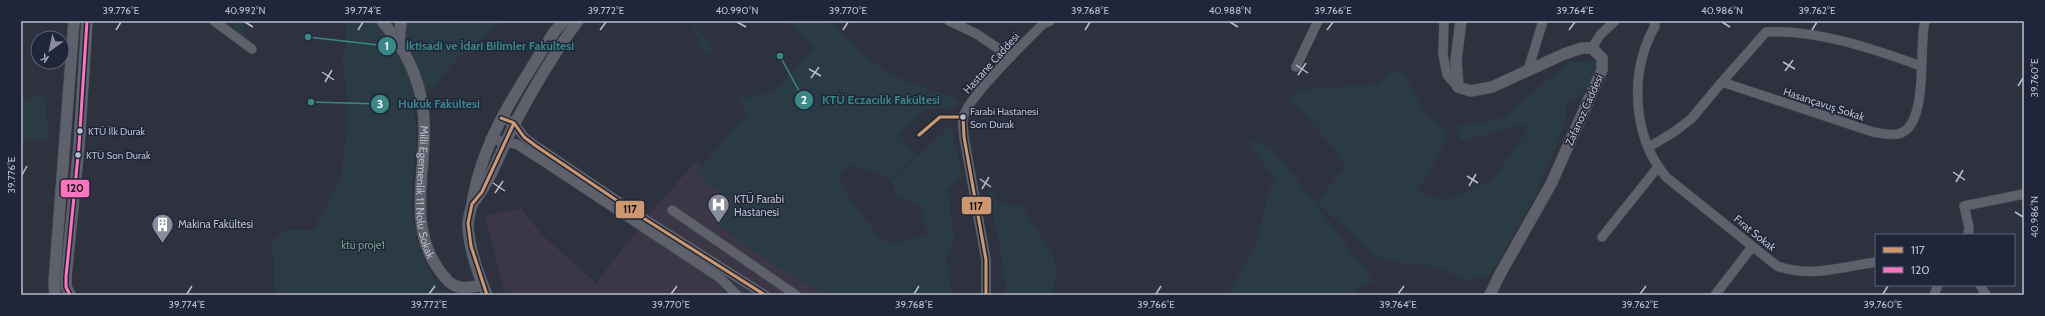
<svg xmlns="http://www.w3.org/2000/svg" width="2045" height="316" viewBox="0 0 2045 316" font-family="Cabin,sans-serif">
<rect width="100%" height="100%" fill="#2e323e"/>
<path fill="#3b3746" d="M696,161L855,265L923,295H505L485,216L521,208L541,234L596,283L655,208Z"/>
<path fill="#2b3b43" d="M222,21H254L243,23L245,38Z
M345,21H504L456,60L432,89L413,104L417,128L411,207L417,242L428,269L441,288L455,295H275L272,242L285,230H313L340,182L349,119L342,57L346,47Z
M785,21H828L868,59L892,75L959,100L954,110L927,109L899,134L915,155L891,179L851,165L838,176L846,194L879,237L894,245L928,233L921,205L897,197L892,179L951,125L962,176L948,190L954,239L946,261L953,295H919L912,291L908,295L883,293L882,295H825L754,252L715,222L733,200L696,174L734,127L748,116L738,99L774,92L814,47Z
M692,23L714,47L710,52L705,53L702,51L691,25Z
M1595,61L1596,77L1581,95L1565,103L1567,119L1539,189L1491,274L1469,281L1429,265L1407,264L1375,256L1318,203L1321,197L1345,167L1335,149L1292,102L1296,90L1378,84L1388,73H1405L1425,115L1439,124L1446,137L1438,156L1417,191L1442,201L1491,181L1529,128L1522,125L1462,141L1455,127L1503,118L1569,62Z
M44,94L49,139L21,142V101Z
M1249,138L1272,151L1298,181L1373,281L1358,289L1351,295H1227L1231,290L1259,238L1263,214L1274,177L1253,151Z
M988,186L1000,203L1016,206L1023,204C1030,227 1051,243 1056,267C1057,276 1052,286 1055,295H1006L1004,269Z"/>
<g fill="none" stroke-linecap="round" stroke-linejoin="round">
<defs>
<path id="minor" d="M214,21L252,49
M949,21L975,33L1011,57
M1444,21L1443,54L1447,75L1458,87
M1654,21L1655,26C1629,72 1632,136 1666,177L1777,266C1810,278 1842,267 1876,262
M1592,48L1600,35L1615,21
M1296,67L1318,21
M1528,70L1543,21
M1722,82L1766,32C1816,29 1874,49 1921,66
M501,118L514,123L524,137L536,146L637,214L765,295
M490,139L516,144L546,163L720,278L737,295
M1649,147L1674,132L1691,119L1722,82L1873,132C1880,133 1891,136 1898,134C1930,127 1918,45 1925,21
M672,210L796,295
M1968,235L1969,227L1964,206L2024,194
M1602,237L1658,167
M1980,285L1986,295
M986,295V260L964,137C964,131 962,124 963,118C967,98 1026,41 1043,24L1050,21
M1715,295L1752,247
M1934,295L1938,285"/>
<g id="tertiary">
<path id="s1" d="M382,21C403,46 419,76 423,109C430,163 404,221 439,270C445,277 449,285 459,287C466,289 476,286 483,285"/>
<path d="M1461,21L1456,60L1458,87L1471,91L1492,87L1564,54L1582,48H1592L1602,58V70L1551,184L1499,276L1490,295"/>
<path d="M399,43L401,21"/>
<path d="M472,204C492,180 501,149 515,123C534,87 554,53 578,21"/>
<path d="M55,295L54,283L74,21"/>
<path d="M70,295L66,287V277L79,146L87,21"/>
<path d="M487,295C478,274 469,248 468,225C468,218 471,210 472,204C482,139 520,86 554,32L564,21"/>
</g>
</defs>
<use href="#minor" stroke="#4c4f57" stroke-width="10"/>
<use href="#tertiary" stroke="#4c4f57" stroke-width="12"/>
<use href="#minor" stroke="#5e616b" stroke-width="9"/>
<use href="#tertiary" stroke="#5e616b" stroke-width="11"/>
<defs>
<path id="bus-1" d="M963,117L964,137L986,260V295
M501,118L514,123L524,137L536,146L637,214L765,295
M919,135L940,117H963
M487,295L471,246L468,223L472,204L482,192L514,123"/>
<path id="bus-2" d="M70,295L66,287V277L79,146L87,21"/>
</defs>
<use href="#bus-1" stroke="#202639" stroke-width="6"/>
<use href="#bus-2" stroke="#202639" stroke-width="6"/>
<use href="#bus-1" stroke="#cd976f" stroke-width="3"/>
<use href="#bus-2" stroke="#fc73be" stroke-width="3"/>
</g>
<path fill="none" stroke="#b9bdcd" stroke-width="1.5" d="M245,22L253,27M737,22L746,27M1230,22L1238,27M1722,22L1730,27M116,30L121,22M358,30L363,22M600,30L606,22M843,30L848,22M1085,30L1090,22M1327,30L1333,22M1569,30L1575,22M1812,30L1817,22M1783,62L1795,69M1296,65L1308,73M809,69L821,76M1785,71L1793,60M322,72L334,80M1298,75L1306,63M811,78L819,67M325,82L332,70M2018,86L2023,78M1953,172L1965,180M22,175L27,166M1467,176L1478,183M980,179L991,187M1956,182L1963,170M493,183L505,191M1469,186L1476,174M982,189L989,177M495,193L503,181M2015,212L2023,217M187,294L192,286M429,294L435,286M671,294L677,286M914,294L919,286M1156,294L1161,286M1398,294L1404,286M1640,294L1646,286M1883,294L1888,286"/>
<defs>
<symbol id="hospital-pin" viewBox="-11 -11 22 30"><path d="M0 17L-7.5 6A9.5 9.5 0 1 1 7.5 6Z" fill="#888c9b" stroke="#202639"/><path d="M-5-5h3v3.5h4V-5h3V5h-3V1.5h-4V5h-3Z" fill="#fff"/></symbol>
<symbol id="building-pin" viewBox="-11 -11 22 30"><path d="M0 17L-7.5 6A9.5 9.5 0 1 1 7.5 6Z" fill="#888c9b" stroke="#202639"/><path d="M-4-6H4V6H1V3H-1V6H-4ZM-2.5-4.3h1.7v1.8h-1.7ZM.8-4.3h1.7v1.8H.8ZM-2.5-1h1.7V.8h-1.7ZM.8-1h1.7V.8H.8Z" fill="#fff"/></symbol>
</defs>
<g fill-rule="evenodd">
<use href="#hospital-pin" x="706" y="192" width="25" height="34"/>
<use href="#building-pin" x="150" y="212" width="25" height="34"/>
</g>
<g fill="#b9bdcd" stroke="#202639" stroke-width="1.5">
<circle cx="963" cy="117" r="3.5"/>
<circle cx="80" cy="131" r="3.5"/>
<circle cx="78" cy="155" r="3.5"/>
</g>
<g text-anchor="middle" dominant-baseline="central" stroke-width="3" stroke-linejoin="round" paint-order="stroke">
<g font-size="10" fill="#b9bdcd" stroke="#202639" text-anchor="start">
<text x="970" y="111">Farabi Hastanesi<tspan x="970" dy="13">Son Durak</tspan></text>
<text x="88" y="131">KTÜ İlk Durak</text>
<text x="86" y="155">KTÜ Son Durak</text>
</g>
<g font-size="11" fill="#b9bdcd" stroke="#202639">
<text transform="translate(991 63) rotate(-48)">Hastane Caddesi</text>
<text transform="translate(1824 104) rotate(18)">Hasançavuş Sokak</text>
<text transform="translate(1584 110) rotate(-66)">Zafanoz Caddesi</text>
<text stroke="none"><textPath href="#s1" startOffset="182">Milli Egemenlik 11 Nolu Sokak</textPath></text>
<text transform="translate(1755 233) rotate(39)">Fırat Sokak</text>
</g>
<g font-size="11" fill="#b9bdcd" stroke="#202639" text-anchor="start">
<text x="734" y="199">KTÜ Farabi<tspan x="734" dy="13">Hastanesi</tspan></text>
<text x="178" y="224">Makina Fakültesi</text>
</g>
<g font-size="11" fill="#719d83" stroke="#202639">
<text x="363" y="245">ktü proje1</text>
</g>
</g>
<path fill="none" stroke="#3a8886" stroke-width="1.5" d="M308 37L387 46M780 56L804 100M311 102L380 104"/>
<g fill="#3a8886" stroke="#202639" stroke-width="1.5">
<circle cx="308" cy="37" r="4"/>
<circle cx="780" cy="56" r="4"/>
<circle cx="311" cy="102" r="4"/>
<circle cx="387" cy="46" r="10"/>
<circle cx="804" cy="100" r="10"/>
<circle cx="380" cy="104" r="10"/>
</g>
<g font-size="12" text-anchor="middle" font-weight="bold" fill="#fff">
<text x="387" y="50">1</text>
<text x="804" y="104">2</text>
<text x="380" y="108">3</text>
</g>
<g font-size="12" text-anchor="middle" font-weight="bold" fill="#3a8886" stroke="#202639" stroke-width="3" stroke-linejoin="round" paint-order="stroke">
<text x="490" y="50">İktisadi ve İdari Bilimler Fakültesi</text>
<text x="881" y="104">KTÜ Eczacılık Fakültesi</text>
<text x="439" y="108">Hukuk Fakültesi</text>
</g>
<g stroke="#202639" stroke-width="1.5">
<rect x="60" y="179" width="30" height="19" rx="4" fill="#fc73be"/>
<rect x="961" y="196" width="31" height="19" rx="4" fill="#cd976f"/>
<rect x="615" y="200" width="30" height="19" rx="4" fill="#cd976f"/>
</g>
<g font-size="11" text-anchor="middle" font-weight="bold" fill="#111">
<text x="75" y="192">120</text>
<text x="976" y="210">117</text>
<text x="630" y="213">117</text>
</g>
<rect width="2045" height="316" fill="none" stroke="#202639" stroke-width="44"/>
<rect x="1875" y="234" width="140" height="52" fill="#202639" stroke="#5d6274"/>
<rect x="1883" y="247" width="20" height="6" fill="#cd976f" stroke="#5d6274"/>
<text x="1911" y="254" font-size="12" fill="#b9bdcd">117</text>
<rect x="1883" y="267" width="20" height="6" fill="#fc73be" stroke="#5d6274"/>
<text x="1911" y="274" font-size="12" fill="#b9bdcd">120</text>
<g transform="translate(50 50) rotate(213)"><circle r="19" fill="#202639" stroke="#5d6274"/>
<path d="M0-3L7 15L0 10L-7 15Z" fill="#888c9b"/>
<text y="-6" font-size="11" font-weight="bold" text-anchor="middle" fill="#b9bdcd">K</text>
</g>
<rect x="22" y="22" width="2001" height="272" fill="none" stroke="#b9bdcd" stroke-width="1.5"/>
<g font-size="10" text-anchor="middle" fill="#b9bdcd">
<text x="121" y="14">39.776°E</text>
<text x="245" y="14">40.992°N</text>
<text x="363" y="14">39.774°E</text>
<text x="606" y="14">39.772°E</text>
<text x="737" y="14">40.990°N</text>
<text x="848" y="14">39.770°E</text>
<text x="1090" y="14">39.768°E</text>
<text x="1230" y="14">40.988°N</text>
<text x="1333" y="14">39.766°E</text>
<text x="1575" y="14">39.764°E</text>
<text x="1722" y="14">40.986°N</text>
<text x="1817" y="14">39.762°E</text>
<text transform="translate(2034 78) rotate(-90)" y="4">39.760°E</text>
<text transform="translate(11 175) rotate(-90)" y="4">39.776°E</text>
<text transform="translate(2034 217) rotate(-90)" y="4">40.986°N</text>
<text x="187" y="308">39.774°E</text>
<text x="429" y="308">39.772°E</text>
<text x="671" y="308">39.770°E</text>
<text x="914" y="308">39.768°E</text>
<text x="1156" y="308">39.766°E</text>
<text x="1398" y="308">39.764°E</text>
<text x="1640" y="308">39.762°E</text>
<text x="1883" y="308">39.760°E</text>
</g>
</svg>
